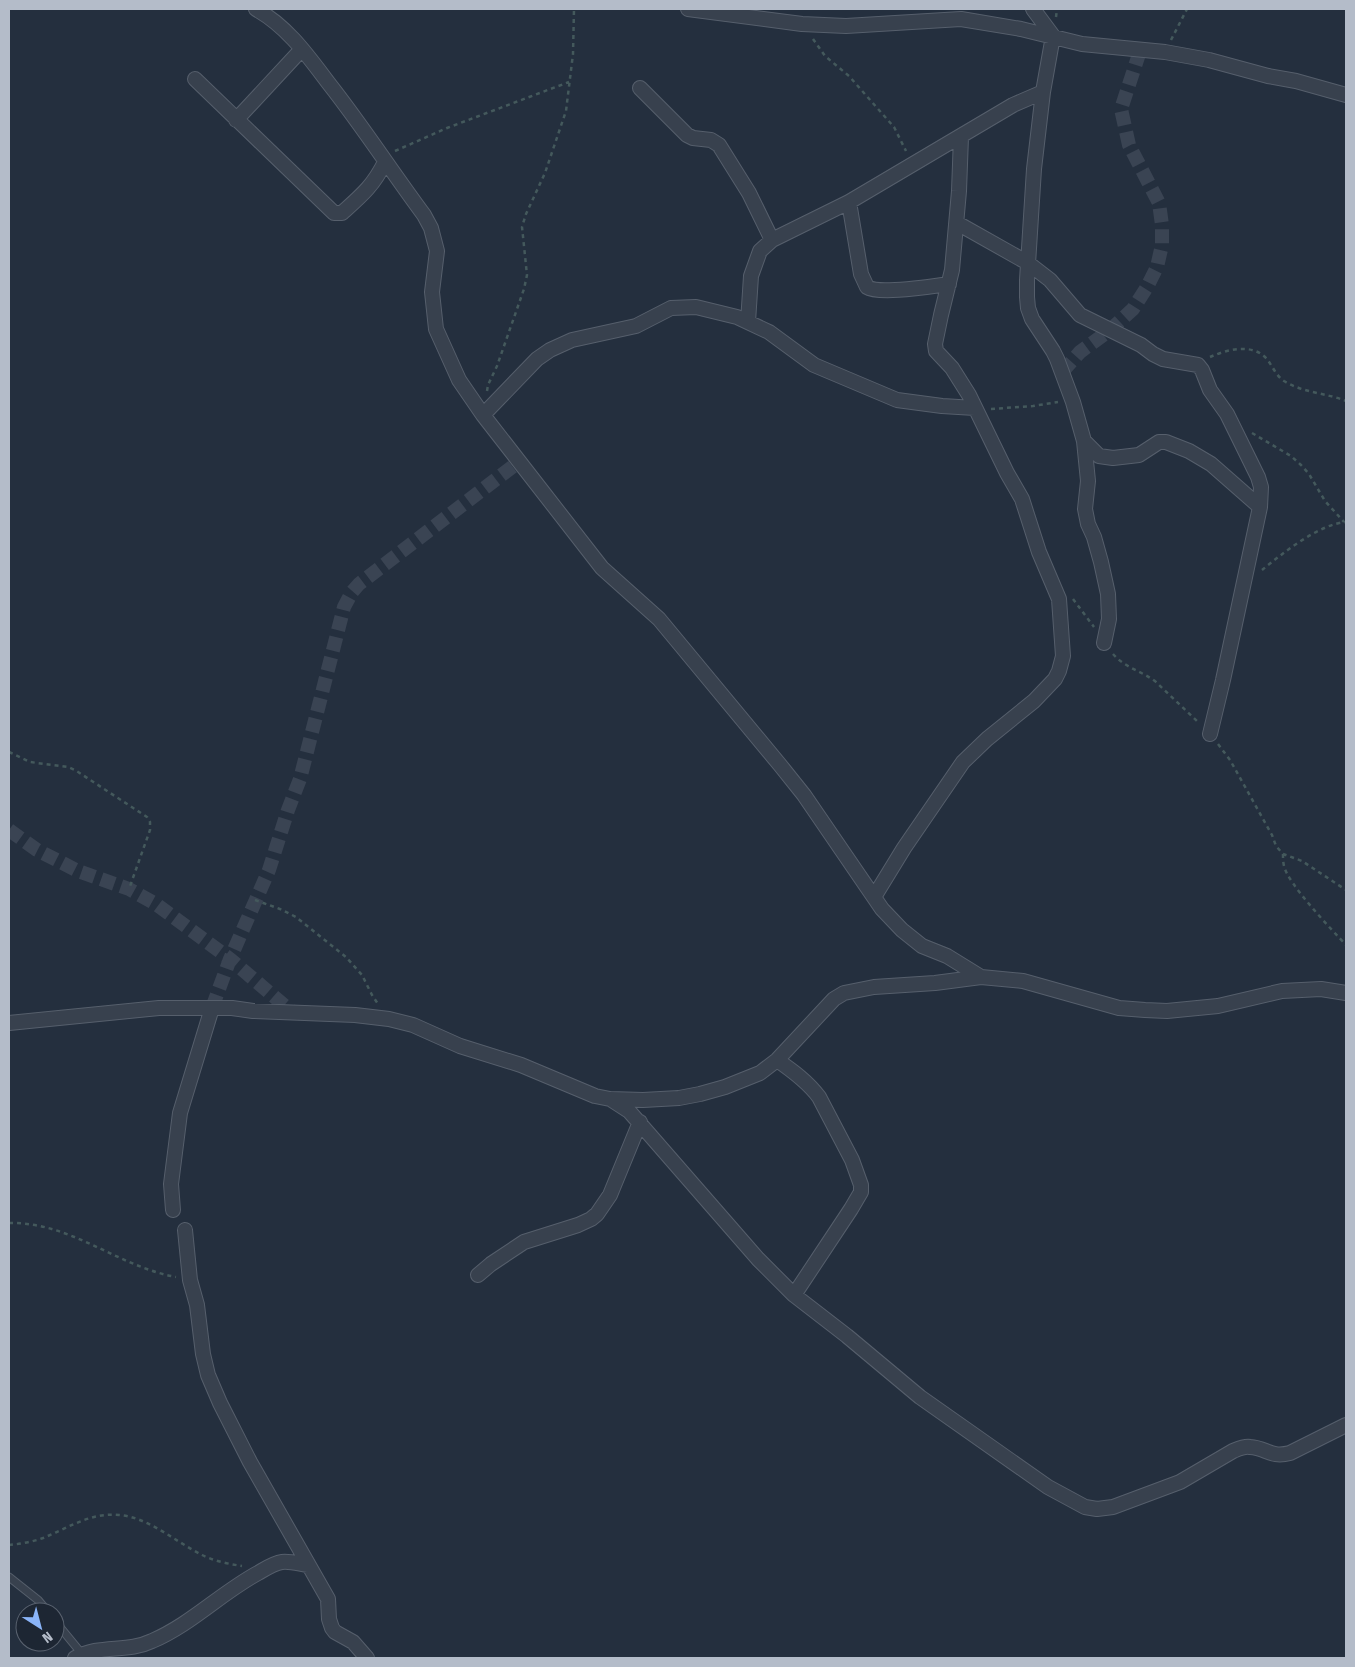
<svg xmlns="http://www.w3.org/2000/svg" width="1355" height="1667" viewBox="0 0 1355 1667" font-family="'Fira Sans Condensed',sans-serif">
<rect width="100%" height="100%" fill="#242f3e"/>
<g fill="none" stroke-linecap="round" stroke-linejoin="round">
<path stroke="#3a4453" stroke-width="14" stroke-dasharray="14 7" stroke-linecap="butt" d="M1062,372L1080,352L1110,330L1133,309L1147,287L1157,267L1162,245V225L1159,203L1129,145L1121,109L1140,51
M9,830L37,850L78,871L129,889L156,904L230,959L292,1012
M212,1008L230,959L269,870L288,810L300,779L344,607L352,592L359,584L520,461"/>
<defs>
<path id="lane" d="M9,1577L38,1600L48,1612
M55,1621L82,1654"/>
<path id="street" d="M256,9C288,27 308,56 330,85C363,127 392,172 424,215L431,228L437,251L432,292L436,329L459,380L483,415L602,568L659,619L780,765L804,795L882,909L902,930L922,946L947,956L981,977
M688,9L802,24L846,26L961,19L1021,29L1082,44L1165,52L1209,60L1268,76L1296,81L1346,95
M1033,9L1053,36L1043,92L1034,169L1027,280V297L1028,308L1032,319L1053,351L1057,359L1073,402L1084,441L1088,481L1085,509L1088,524L1094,537L1101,562L1108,594L1109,619L1104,643
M195,79L334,213H342C362,195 373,186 385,162
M640,88L687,135L693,138L711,140L719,145L749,193L772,240
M236,120L302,49
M849,202L861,274L867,287C879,295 932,286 949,284
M957,223L1028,263L1050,280L1080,315L1141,345L1153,354L1163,359L1198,365L1202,370L1210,390L1227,414L1258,477L1261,487L1260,507L1223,680L1210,734
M748,322L751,276L760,251L772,240L849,202L1013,105L1043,92
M483,415L537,359L550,350L572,340L636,326L671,308L696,307L737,317L769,332L814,365L897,400L942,406L975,408
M1084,441L1099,456L1113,458L1139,455L1159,442H1166L1189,451L1211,464L1260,507
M874,897L904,848L963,762L987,739L1034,701L1055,679L1059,671L1063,656L1059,599L1039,552L1022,499L1007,473L969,395L952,368L936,351L935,344L941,315L952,270L959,191L961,137
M9,1023L159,1008H232L253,1011L355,1015L389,1019L413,1025L460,1046L521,1065L595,1096L610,1099L643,1100L679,1098L700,1094L725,1087L760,1073L777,1060L834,999L844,993L874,987L935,983L981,977L1023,981L1119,1008L1145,1010L1167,1011L1218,1006L1282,991L1321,989L1346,993
M777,1060C793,1071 808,1082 819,1097L852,1160L861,1185V1192L851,1209L794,1295
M612,1100L629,1111L758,1259L794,1295L847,1336L920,1397L1048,1487L1085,1507L1097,1509L1113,1507L1180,1482L1233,1451C1238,1449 1244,1446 1250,1447C1267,1448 1270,1458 1290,1453L1346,1425
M173,1210L171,1184L180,1113L212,1008
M185,1230L190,1280L197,1305L203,1354L208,1375L220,1403L250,1462L328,1599L329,1619L332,1628L335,1632L353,1642L367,1658
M478,1275L491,1264L524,1242L578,1225L591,1219L597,1214L610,1195L640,1122
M75,1658C100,1644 127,1653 152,1641C190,1625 221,1593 258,1573C265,1569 274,1563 282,1562C290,1561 300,1564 308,1565"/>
</defs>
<use href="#lane" stroke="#565f6c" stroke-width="9"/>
<use href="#street" stroke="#565f6c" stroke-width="16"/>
<path stroke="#44595c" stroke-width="2.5" stroke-dasharray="4 4" stroke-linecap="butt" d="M1056,17L1057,9
M813,39L825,56L849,76L894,127L906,151
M1171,40L1187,9
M395,151L447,128L569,82
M1210,357C1226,350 1250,343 1265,357C1272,364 1275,375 1284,381C1303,393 1327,393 1346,401
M487,391L488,385L497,366L524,289L527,275L522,227L526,214L545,173L566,111L573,54L574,9
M991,409L1033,406L1058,402
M1252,433L1291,456L1301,465L1309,474L1325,501L1344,522
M1262,570C1283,553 1319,524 1346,522
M1073,599L1094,627
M1113,654C1125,668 1142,671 1156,682L1199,723
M1218,744L1230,760L1272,835L1276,846L1283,854L1302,861L1346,890
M9,752L30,762L68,767L75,770L147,817L150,822V830L129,889
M1283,854C1283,858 1283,862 1284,866C1288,884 1332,930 1346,945
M255,900L280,909L296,917L346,957L362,975L372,995L378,1004
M9,1223C72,1222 116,1266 176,1277
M9,1545C20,1544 32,1542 43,1538C68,1528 91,1512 119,1515C148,1517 176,1542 202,1555C214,1561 229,1564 242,1566"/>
<use href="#lane" stroke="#38414e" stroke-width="7"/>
<use href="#street" stroke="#38414e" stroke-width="14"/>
</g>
<rect width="1355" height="1667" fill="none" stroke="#b4bcc9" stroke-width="20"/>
<g transform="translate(40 1627) rotate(144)"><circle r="24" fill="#1d2633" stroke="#59626f"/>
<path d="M0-4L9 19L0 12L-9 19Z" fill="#8ab4f8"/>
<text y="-8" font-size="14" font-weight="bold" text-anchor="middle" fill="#b4bcc9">N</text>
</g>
</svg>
